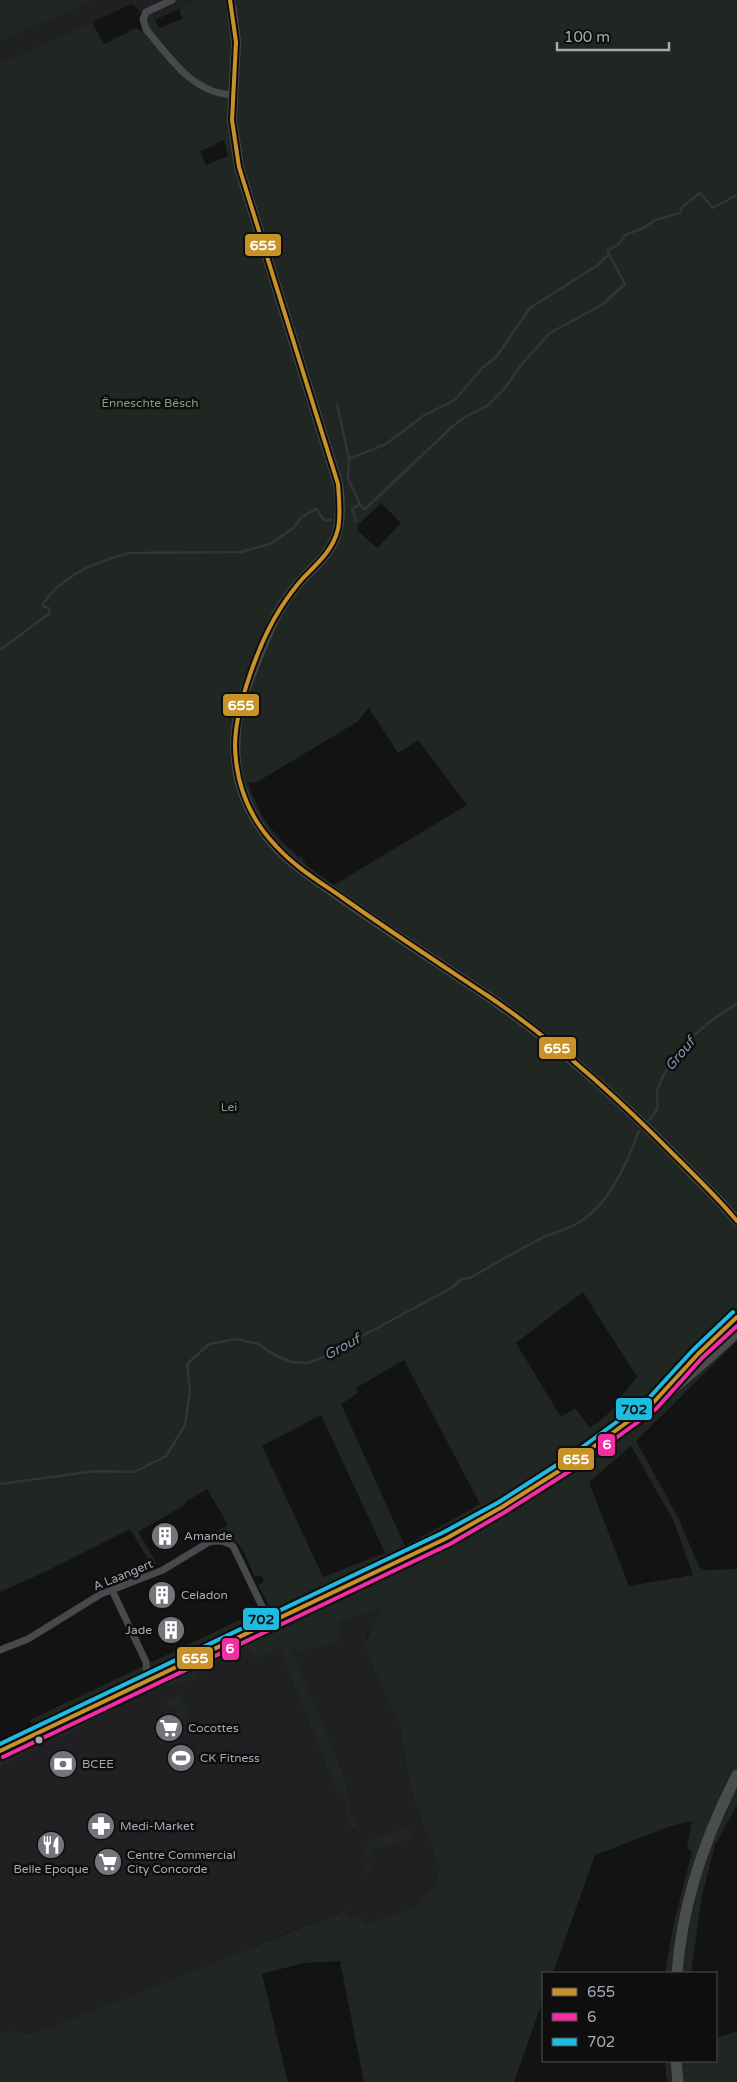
<svg xmlns="http://www.w3.org/2000/svg" width="737" height="2082" viewBox="0 0 737 2082" font-family="'Varela Round',sans-serif">
<rect width="100%" height="100%" fill="#131314"/>
<path fill="#202022" d="M95,0H196L156,20L151,10L144,15L132,4L0,63V42Z
M382,1604L381,1614L367,1636V1653L400,1729L411,1792L439,1868L435,1884L416,1908L365,1924L349,1918L345,1910L40,2031L23,2034L12,2029L0,2033V1744L34,1728L36,1733L121,1693L126,1702L162,1688L196,1680L207,1668L248,1649L256,1658L279,1648L336,1790L344,1797L352,1827L360,1836L352,1814L347,1785L341,1766L289,1646L340,1621L366,1614Z"/>
<path fill="#202621" fill-rule="evenodd" d="M0,0H95L0,42Z
M196,0H737V1341L636,1441L679,1519L699,1567L704,1570L737,1569V1805L715,1845L702,1896L691,1973H665L672,1931L692,1851L687,1848L692,1821L671,1826L595,1855L553,1973H543V2000L514,2082H364L340,1961L303,1963L262,1974L288,2082H0V2033L12,2029L23,2034L40,2031L346,1910L349,1918L360,1914L365,1924L415,1908L435,1884L439,1868L411,1792L400,1729L367,1653C363,1631 380,1625 381,1605L366,1614L340,1621V1641L298,1652L290,1647L340,1764L347,1785L352,1814L361,1837L353,1827L350,1828L348,1821L344,1797L336,1790L279,1648L256,1659L247,1649L207,1668L196,1680L162,1688L126,1702L122,1693L36,1734L30,1720L269,1606L258,1585L264,1582L261,1575L255,1577C242,1549 244,1537 210,1535L228,1525L207,1489L185,1502L186,1504L138,1532L156,1562L153,1568L130,1529L45,1572L0,1592V63L92,22L104,44L136,28L141,31L146,29L144,24L151,10L159,28L182,19L179,8ZM224,140L228,156L206,165L200,152ZM381,503L401,523L377,548L358,531V525ZM369,708L398,753L418,740L467,805L334,885L307,866L301,856L299,857C273,835 259,816 248,783L257,782L357,722ZM583,1292L637,1377L608,1414L590,1428L575,1408L561,1417L516,1343ZM404,1360L480,1504L405,1546L341,1404L358,1393L356,1388ZM321,1415L385,1553L323,1577L262,1446ZM631,1446L673,1520L693,1575L629,1586L589,1482Z
M181,1695L189,1717L178,1722L173,1706L165,1709L167,1699Z
M88,1719L89,1722L59,1738L57,1734Z
M0,1748L4,1756L26,1749L28,1753L0,1766Z
M409,1827L412,1836L389,1845L372,1849L368,1862L371,1869L363,1873L367,1861L366,1843Z
M737,2031V2082H667L665,2061H716V2038Z"/>
<g fill="none" stroke-linecap="round" stroke-linejoin="round">
<path stroke="#2f363b" stroke-width="2.5" d="M337,404L349,459
M360,504L348,479L349,459L386,444L423,416L455,400L482,368L496,357L530,308L598,265L609,254L608,250L618,245L625,235L645,227L655,220L680,213L682,207L700,193L713,208L737,195
M356,521L352,509L360,504L363,509L366,508L453,426L465,417L487,406L504,389L522,364L550,333L603,304L625,284L609,254
M0,650L50,613L49,608L44,607L43,604C61,576 98,561 129,553L241,552L270,544L293,528L302,517L316,509L324,520H331
M649,1120C666,1102 652,1103 658,1088C670,1053 705,1022 737,1004
M0,1484L95,1471L134,1472L166,1456L185,1425L190,1392L187,1364L209,1344L237,1339L258,1344L275,1355L292,1362L307,1363L338,1352L342,1347L453,1287L461,1279L470,1278C493,1265 516,1251 540,1239C557,1231 574,1228 588,1216C612,1197 629,1158 639,1131"/>
<path stroke="#303134" stroke-width="10" stroke-dasharray="10 5" stroke-linecap="butt" d="M230,0L232,9"/>
<path stroke="#48494d" stroke-width="7" d="M172,0L146,12L143,19L146,29C170,58 192,93 233,95
M112,1590L146,1662L147,1681
M0,1650L28,1639L101,1594L163,1570L209,1542C219,1540 224,1541 233,1546L270,1623"/>
<path stroke="#47474a" stroke-width="10" d="M232,9L236,42L232,120L239,167L338,484C349,562 312,554 280,609C271,623 266,639 259,654C244,691 232,720 236,761C239,794 255,825 278,849C297,868 320,883 342,898C391,933 442,965 492,999C562,1048 626,1105 685,1166C702,1184 721,1201 737,1221"/>
<path stroke="#4b4c4e" stroke-width="11" d="M677,1377L737,1317
M0,1751C94,1706 188,1661 282,1617C356,1582 430,1549 501,1508C582,1462 670,1396 737,1332
M677,1973C682,1903 705,1837 737,1775
M676,2061L678,2082"/>
<defs>
<path id="bus-1" d="M230,0L236,42L232,120L239,167L338,484C339,499 341,514 338,529C333,550 318,563 304,577C295,587 287,598 280,609C259,642 235,708 235,746C236,784 250,819 276,846C295,867 320,882 343,898C391,932 440,964 488,996C556,1042 618,1098 675,1156C696,1177 718,1198 737,1221
M0,1751L447,1538L502,1507L570,1464L652,1404L698,1354L737,1317"/>
<path id="bus-2" d="M3,1757L450,1544L505,1512L573,1469L656,1409L702,1358L737,1326"/>
<path id="bus-3" d="M0,1744L444,1532L499,1502L566,1459L648,1399L693,1350L733,1312"/>
</defs>
<use href="#bus-1" stroke="#0e0e0f" stroke-width="8"/>
<use href="#bus-2" stroke="#0e0e0f" stroke-width="8"/>
<use href="#bus-3" stroke="#0e0e0f" stroke-width="8"/>
<use href="#bus-1" stroke="#c79227" stroke-width="4"/>
<use href="#bus-2" stroke="#f32ea2" stroke-width="4"/>
<use href="#bus-3" stroke="#1fbce1" stroke-width="4"/>
</g>
<defs>
<symbol id="building-disc" viewBox="-11 -11 22 22"><circle r="9.5" fill="#73757b" stroke="#0e0e0f"/><path d="M-4-6H4V6H1V3H-1V6H-4ZM-2.5-4.3h1.7v1.8h-1.7ZM.8-4.3h1.7v1.8H.8ZM-2.5-1h1.7V.8h-1.7ZM.8-1h1.7V.8H.8Z" fill="#fff"/></symbol>
<symbol id="supermarket-disc" viewBox="-11 -11 22 22"><circle r="9.5" fill="#73757b" stroke="#0e0e0f"/><path d="M-6-5.5h2.5l.6 2H6L4.5 2H-2.5L-4.4-4H-6ZM-1.5 3.2a1.3 1.3 0 1 0 .1 0ZM3 3.2a1.3 1.3 0 1 0 .1 0Z" fill="#fff"/></symbol>
<symbol id="stadium-disc" viewBox="-11 -11 22 22"><circle r="9.5" fill="#73757b" stroke="#0e0e0f"/><path d="M0-5a6.5 5 0 1 0 0 10a6.5 5 0 1 0 0-10ZM-3.5-1.8h7v3.6h-7Z" fill="#fff"/></symbol>
<symbol id="bank-disc" viewBox="-11 -11 22 22"><circle r="9.5" fill="#73757b" stroke="#0e0e0f"/><path d="M-6-4H6V4H-6ZM0-2.3a2.3 2.3 0 1 0 0 4.6a2.3 2.3 0 1 0 0-4.6Z" fill="#fff"/></symbol>
<symbol id="pharmacy-disc" viewBox="-11 -11 22 22"><circle r="9.5" fill="#73757b" stroke="#0e0e0f"/><path d="M-2-6h4v4h4v4h-4v4h-4v-4h-4v-4h4Z" fill="#fff"/></symbol>
<symbol id="restaurant-disc" viewBox="-11 -11 22 22"><circle r="9.5" fill="#73757b" stroke="#0e0e0f"/><path d="M-5-6h1v4h1v-4h1v4h1v-4h1v5L-1.5 .5V6h-2V.5L-5-1ZM5-6V6H3V1.5H1.5Q1.5-4 5-6Z" fill="#fff"/></symbol>
</defs>
<g fill-rule="evenodd">
<use href="#building-disc" x="149" y="1520" width="32" height="32"/>
<use href="#building-disc" x="146" y="1579" width="32" height="32"/>
<use href="#building-disc" x="155" y="1614" width="32" height="32"/>
<use href="#supermarket-disc" x="153" y="1712" width="32" height="32"/>
<use href="#stadium-disc" x="165" y="1742" width="32" height="32"/>
<use href="#bank-disc" x="47" y="1748" width="32" height="32"/>
<use href="#pharmacy-disc" x="85" y="1810" width="32" height="32"/>
<use href="#restaurant-disc" x="35" y="1829" width="32" height="32"/>
<use href="#supermarket-disc" x="92" y="1846" width="32" height="32"/>
</g>
<circle fill="#a6aab3" stroke="#0e0e0f" stroke-width="2" cx="39" cy="1740" r="4.5"/>
<g text-anchor="middle" dominant-baseline="central" stroke-width="5" stroke-linejoin="round" paint-order="stroke">
<g font-size="12" fill="#809c82" stroke="#0e0e0f">
<text x="150" y="403">Ënneschte Bësch</text>
<text x="229" y="1107">Lei</text>
</g>
<g font-size="12" fill="#a6aab3" stroke="#0e0e0f" text-anchor="start">
<text x="184" y="1536">Amande</text>
<text x="181" y="1595">Celadon</text>
<text x="152" y="1630" text-anchor="end">Jade</text>
<text x="188" y="1728">Cocottes</text>
<text x="200" y="1758">CK Fitness</text>
<text x="82" y="1764">BCEE</text>
<text x="120" y="1826">Medi-Market</text>
<text x="127" y="1855">Centre Commercial<tspan x="127" dy="14">City Concorde</tspan></text>
<text x="51" y="1869" text-anchor="middle">Belle Epoque</text>
</g>
<g font-size="12" fill="#a6aab3" stroke="#0e0e0f">
<text transform="translate(123 1575) rotate(-22)">A Laangert</text>
</g>
<g font-size="14" font-style="italic" fill="#8296aa" stroke="#0e0e0f">
<text transform="translate(680 1054) rotate(-50)">Grouf</text>
<text transform="translate(342 1347) rotate(-28)">Grouf</text>
</g>
</g>
<g stroke="#0e0e0f" stroke-width="2">
<rect x="244" y="233" width="38" height="24" rx="5" fill="#c79227"/>
<rect x="222" y="693" width="38" height="24" rx="5" fill="#c79227"/>
<rect x="538" y="1036" width="39" height="24" rx="5" fill="#c79227"/>
<rect x="615" y="1397" width="38" height="24" rx="5" fill="#1fbce1"/>
<rect x="597" y="1433" width="19" height="24" rx="5" fill="#f32ea2"/>
<rect x="557" y="1447" width="38" height="24" rx="5" fill="#c79227"/>
<rect x="242" y="1607" width="38" height="24" rx="5" fill="#1fbce1"/>
<rect x="221" y="1637" width="19" height="24" rx="5" fill="#f32ea2"/>
<rect x="176" y="1646" width="38" height="24" rx="5" fill="#c79227"/>
</g>
<g font-size="14" text-anchor="middle" font-weight="bold" fill="#fff">
<text x="263" y="250">655</text>
<text x="241" y="710">655</text>
<text x="557" y="1053">655</text>
<text x="607" y="1449">6</text>
<text x="576" y="1464">655</text>
<text x="230" y="1653">6</text>
<text x="195" y="1663">655</text>
</g>
<g font-size="14" text-anchor="middle" font-weight="bold" fill="#111">
<text x="634" y="1414">702</text>
<text x="261" y="1624">702</text>
</g>
<rect x="542" y="1972" width="175" height="90" fill="#0e0e0f" stroke="#4b4c51"/>
<rect x="552" y="1988" width="25" height="8" fill="#c79227" stroke="#4b4c51"/>
<text x="587" y="1997" font-size="15" fill="#a6aab3">655</text>
<rect x="552" y="2013" width="25" height="8" fill="#f32ea2" stroke="#4b4c51"/>
<text x="587" y="2022" font-size="15" fill="#a6aab3">6</text>
<rect x="552" y="2038" width="25" height="8" fill="#1fbce1" stroke="#4b4c51"/>
<text x="587" y="2047" font-size="15" fill="#a6aab3">702</text>
<path d="M557 42v8h112v-8" fill="none" stroke="#a6aab3" stroke-width="2.5"/>
<text x="564" y="42" font-size="15" fill="#a6aab3" stroke="#0e0e0f" stroke-width="4" paint-order="stroke">100 m</text>
</svg>
